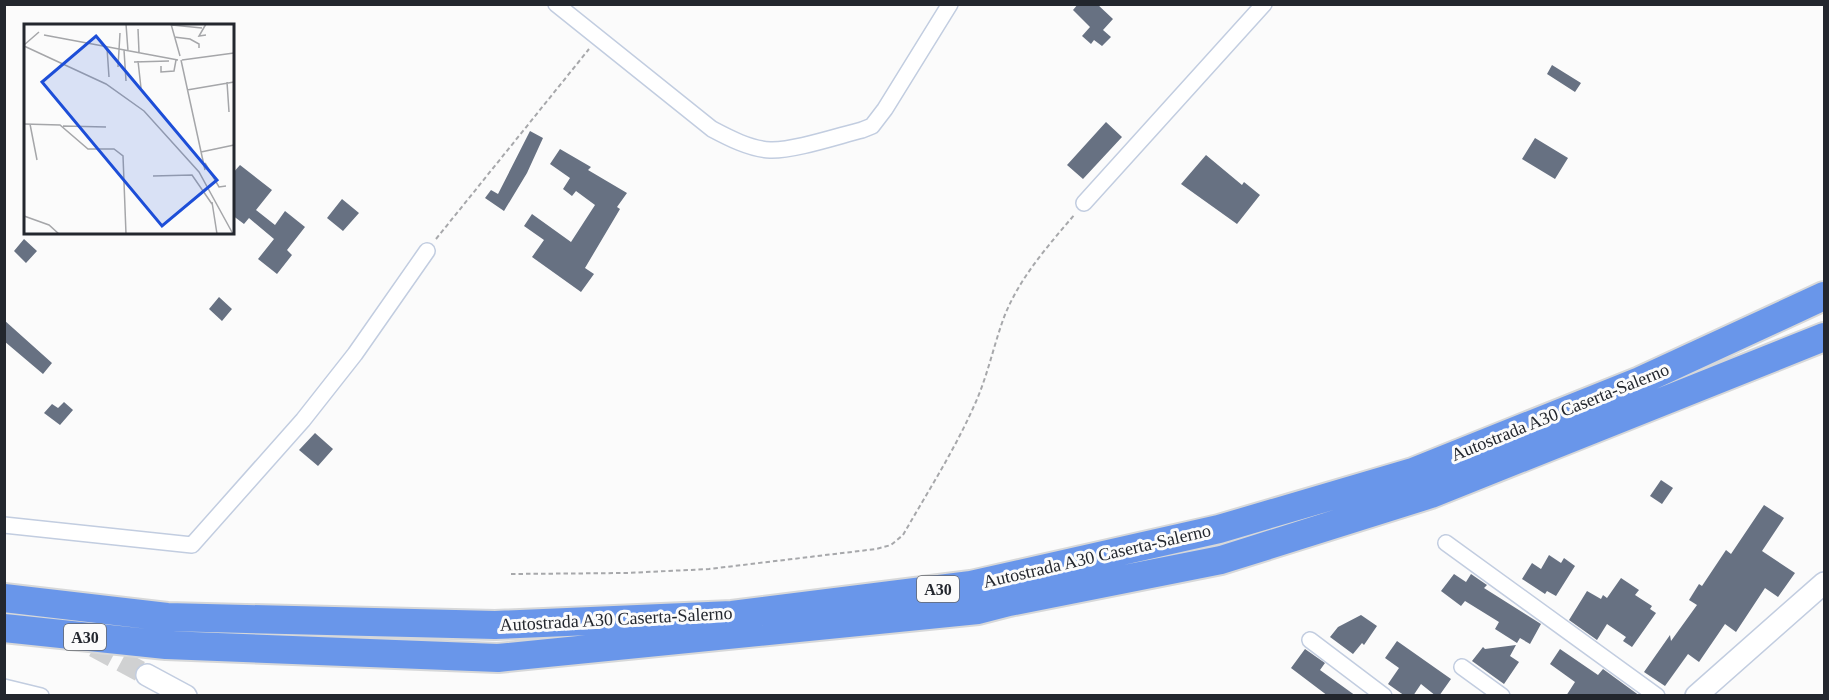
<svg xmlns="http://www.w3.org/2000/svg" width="1829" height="700" viewBox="0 0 1829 700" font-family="'Times New Roman',serif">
<rect width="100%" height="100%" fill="#fbfbfb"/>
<path fill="#677182" d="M1078,4H1097L1113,19L1103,30L1111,37L1102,46L1094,40L1091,44L1082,36L1090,27L1073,10Z
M1552,65L1581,83L1575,92L1547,74Z
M1106,122L1122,137L1083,179L1067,165Z
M530,131L543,138L527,173L504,211L485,198L491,190L498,194Z
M1535,138L1568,158L1555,179L1522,159Z
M560,149L591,167L588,170L627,193L617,207L620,209L585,268L594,274L581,292L532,257L544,240L524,226L532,214L571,242L595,205L576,191L572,196L563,189L570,178L550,164Z
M1206,155L1242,185L1244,182L1260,195L1237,224L1181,184Z
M240,165L272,190L256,210L275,225L285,211L305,227L287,250L292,255L277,274L258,259L274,239L249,218L244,224L232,215V174Z
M342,199L359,213L343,231L327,218Z
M24,239L37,251L26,263L14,251Z
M219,297L232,309L222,321L209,309Z
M4,320L52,363L43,374L4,341Z
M64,402L73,410L60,425L44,413L52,404L58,408Z
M315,433L333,449L318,466L299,450Z
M1661,480L1673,488L1662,504L1650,496Z
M1764,505L1784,518L1762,551L1795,573L1778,597L1765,588L1736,632L1725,624L1699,662L1688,654L1665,686L1644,672L1670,635L1671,641L1697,605L1689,600L1699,584L1702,586L1726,550L1731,554Z
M1549,555L1561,563L1564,558L1575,566L1556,596L1547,591L1545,594L1522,579L1532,563L1541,569Z
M1454,574L1466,582L1471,574L1487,585L1484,588L1541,624L1530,644L1520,638L1517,643L1495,629L1499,622L1465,601L1461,606L1441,591Z
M1621,578L1639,590L1635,595L1652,606L1650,609L1656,613L1632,647L1623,641L1626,637L1607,624L1597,640L1569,620L1587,591L1601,599L1603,595L1607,598Z
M1361,615L1377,626L1364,645L1362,643L1353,654L1330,637L1338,627Z
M1397,641L1451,679L1439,696H1436L1421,684L1413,696H1405L1388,684L1399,668L1385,658Z
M1516,645L1510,656L1519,662L1504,684L1472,661L1483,647L1485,649Z
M1305,649L1325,663L1320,670L1356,696H1328L1291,668Z
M1560,649L1598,675L1603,669L1640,696H1566L1575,682L1550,664Z"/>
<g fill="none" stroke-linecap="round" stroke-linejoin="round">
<path stroke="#d0d1d2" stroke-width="21" stroke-dasharray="21 10" stroke-linecap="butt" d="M12,603L147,675"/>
<defs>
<path id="street" d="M556,4L712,129C729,138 750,149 770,150C793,151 838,136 862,130L872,126L885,109L950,4
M1084,203L1264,4
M4,525L192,545L303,420L355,354L427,251
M1446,543L1657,696
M1310,640L1384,696
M1462,667L1502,696
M4,687L41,696"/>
<path id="secondary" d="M147,675L186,696
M1696,696L1824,583"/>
<path id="highway" d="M4,598L167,617L495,625L732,615L971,585L1219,529L1413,472L1640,381L1824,296
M4,628L166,645L498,658L978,610L1009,602L1221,560L1431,494L1824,337"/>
</defs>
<use href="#street" stroke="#c2cde0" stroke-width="18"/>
<use href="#secondary" stroke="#c2cde0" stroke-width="24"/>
<use href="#highway" stroke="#d7d8d9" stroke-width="32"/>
<path stroke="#a7a8ab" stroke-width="2" stroke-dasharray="4.5 3" stroke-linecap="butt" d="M436,239L589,49
M511,574L627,573L709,569L876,549L891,545L903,535C927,493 954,451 974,406C987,378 993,348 1003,320C1018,279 1048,246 1075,214"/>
<use href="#street" stroke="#fff" stroke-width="15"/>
<use href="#secondary" stroke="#fff" stroke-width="21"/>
<use href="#highway" stroke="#6996ea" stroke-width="28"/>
</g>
<g text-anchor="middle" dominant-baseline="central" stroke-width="6" stroke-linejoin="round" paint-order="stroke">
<g fill="#fbfbfb" stroke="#64676c" stroke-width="1.5">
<rect x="917" y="576" width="42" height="26" rx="4.5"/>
<rect x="64" y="624" width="42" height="26" rx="4.5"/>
</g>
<g font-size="16" font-weight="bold" fill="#23272e">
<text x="938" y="589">A30</text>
<text x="85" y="637">A30</text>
</g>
<g font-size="18" fill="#23272e" stroke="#fbfbfb">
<text transform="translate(1560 412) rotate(-22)">Autostrada A30 Caserta-Salerno</text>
<text transform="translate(1097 556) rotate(-13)">Autostrada A30 Caserta-Salerno</text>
<text transform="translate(616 619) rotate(-3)">Autostrada A30 Caserta-Salerno</text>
</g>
</g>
<g transform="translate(24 24)">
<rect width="210" height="210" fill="#fbfbfb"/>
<path fill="none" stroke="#a5a6a9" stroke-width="1.5" d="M102,0L104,27M147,0L156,32M148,1L178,4M114,5L115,28M20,11L154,36M182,11L175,12L182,0M150,13L166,15L175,20V24M0,21L15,8M0,22L82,60L120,87L175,148L209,210M83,24L85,53M100,26L102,57M157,36L181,146M158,36L210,29M114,37L117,64M110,38L145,37M137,42V48L150,47L152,36M94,43L96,9M203,58L205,88M163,66L210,58M0,100L36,101L64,125H90L99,132L102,210M6,100L13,136M39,102L82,103M177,128L210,121M181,139L195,163L202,162M129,152L168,151L188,180M188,178L193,210M0,192L25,201L35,210"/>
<path fill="#1d4ed8" fill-opacity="0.15" stroke="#1d4ed8" stroke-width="3" d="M72,12L193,156L138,202L18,58Z"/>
<rect width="210" height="210" fill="none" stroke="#23272e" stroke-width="3"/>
</g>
<rect width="1829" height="700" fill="none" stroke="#23272e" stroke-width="12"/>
</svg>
